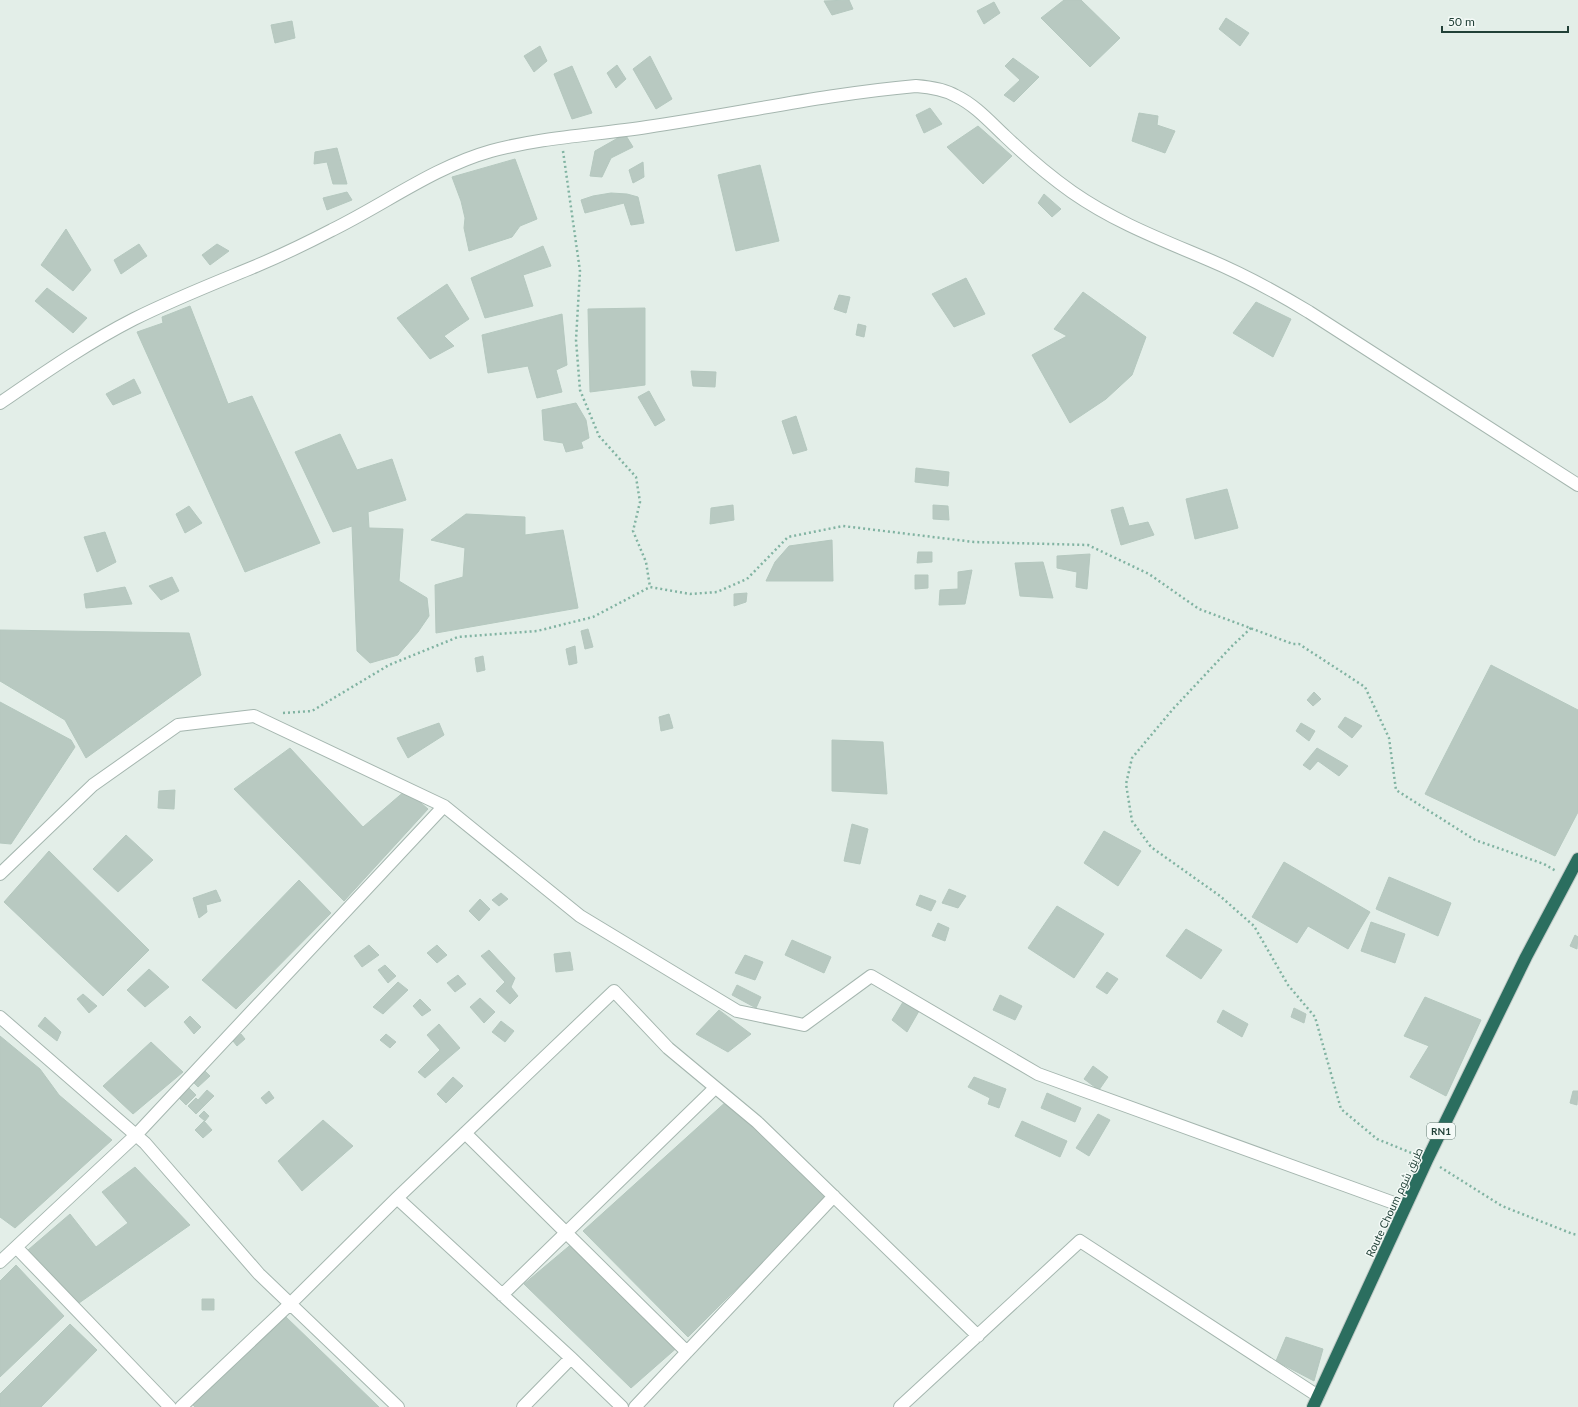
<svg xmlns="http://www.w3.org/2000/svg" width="1578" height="1407" viewBox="0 0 1578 1407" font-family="Lato,Cairo,sans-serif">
<rect width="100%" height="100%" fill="#e3eee8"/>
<path fill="#b8c9c1" stroke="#b5c8bf" d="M849,0L853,9L832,15L824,1Z
M1064,0H1081L1120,38L1090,67L1041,18Z
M994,2L1000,13L984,24L977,11Z
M1226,18L1249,33L1240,46L1219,29Z
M292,21L295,38L275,43L271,25Z
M540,46L547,61L534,72L524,56Z
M650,56L672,99L656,109L633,69Z
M1013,58L1039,77L1014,102L1004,95L1020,80L1005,66Z
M617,65L626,79L616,88L607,73Z
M572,66L592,113L572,119L554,74Z
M930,108L942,124L924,133L916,115Z
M1139,113L1158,116L1157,125L1175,131L1165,153L1132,141Z
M978,126L1012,156L983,184L947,147Z
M625,134L633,147L611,158L602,177L590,176L595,151Z
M337,148L347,184H333L327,162L314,164L315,152Z
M515,159L537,219L520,226L512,237L469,251L464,228L465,218L461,201L452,177Z
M643,162L644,177L633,183L629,170Z
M760,165L779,241L736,251L718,175Z
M347,192L352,200L327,210L323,198Z
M611,193L627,194L638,197L644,223L631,225L624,203L585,213L581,200L593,196Z
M1044,194L1061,209L1052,217L1038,203Z
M66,229L91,270L73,291L41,265Z
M139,244L147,256L121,274L114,260Z
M217,244L229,251L210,265L202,255Z
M543,246L551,266L523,275L533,306L485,318L471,278Z
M966,278L985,314L954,327L932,294Z
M447,284L469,319L444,336L454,346L430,359L397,318Z
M47,288L87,318L73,333L35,301Z
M1083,292L1146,337L1132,375L1106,399L1070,423L1032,355L1067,336L1054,329Z
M839,295L850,297L846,313L834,309Z
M1256,302L1291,319L1273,357L1233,333Z
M190,306L228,404L252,396L320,543L245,572L137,332L163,323L162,317Z
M645,308V385L590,392L588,309Z
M562,314L567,365L556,370L562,392L537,398L528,366L488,373L482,335Z
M858,324L866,326L864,337L856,335Z
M691,371L716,372L715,387L693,386Z
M134,379L141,393L113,405L106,394Z
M649,391L665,420L655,426L638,397Z
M576,403L586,420L589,438L581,442L583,448L566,452L563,443L544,440L542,410Z
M796,416L807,450L793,454L782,421Z
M340,434L357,470L392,459L406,500L368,512L369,528L403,529L399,581L427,598L429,616L418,632L398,655L370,663L357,651L352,526L333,532L295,452Z
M916,468L949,472L948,486L915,482Z
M1227,489L1238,528L1195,539L1186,499Z
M733,505L734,520L710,524L711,508Z
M933,505L948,506L949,520L933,519Z
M189,506L202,523L185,533L176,514Z
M1123,507L1129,526L1148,522L1154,535L1121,545L1111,510Z
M466,514L525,517V535L563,530L578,608L436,633L435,585L463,577L465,548L431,540Z
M105,532L116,562L97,572L84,537Z
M832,540L833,581H766L775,562L789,546Z
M918,552H932V562L917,563Z
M1090,554L1087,589L1076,587L1077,572L1057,568V556Z
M1043,562L1053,598L1020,596L1015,563Z
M972,570L965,604L939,605L940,590L958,589V572Z
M915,575H928V588L915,589Z
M172,577L179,591L161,600L149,586Z
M125,587L132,604L86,608L84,594Z
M747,593L746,602L734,606V594Z
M588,629L593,647L585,649L581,631Z
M0,630L189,633L201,675L86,758L65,720L0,681Z
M575,646L577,663L569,665L566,649Z
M483,656L485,670L477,672L475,658Z
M1491,665L1578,710V812L1555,856L1425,794Z
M1314,692L1321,699L1313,706L1307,700Z
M0,702L71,740L75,747L11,844L0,843Z
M669,714L673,728L661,731L659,717Z
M1345,717L1362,726L1352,738L1338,727Z
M439,723L444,735L408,758L397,738Z
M1301,723L1315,731L1309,741L1296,731Z
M832,740L883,742L887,794L832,791Z
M290,748L363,827L406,790L428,809L344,901L234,789Z
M1317,748L1348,766L1339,776L1318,761L1310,770L1303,765Z
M175,790L174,809L158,808L159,791Z
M852,824L868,829L860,864L844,861Z
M1104,831L1141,851L1118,886L1084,863Z
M126,835L153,860L118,892L93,869Z
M49,851L149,950L103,996L4,902Z
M1284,862L1370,912L1348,949L1308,926L1297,943L1252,917Z
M1389,877L1451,903L1438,936L1376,909Z
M299,880L331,913L236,1009L202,980Z
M949,889L966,896L958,908L942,903Z
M216,890L221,901L206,905L207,912L199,918L193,898Z
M501,893L508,899L499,906L492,900Z
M920,895L936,901L931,911L916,905Z
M480,899L490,909L479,921L469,911Z
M1057,906L1104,934L1074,978L1028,948Z
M1371,922L1405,934L1395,963L1361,951Z
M938,923L949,928L945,941L932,936Z
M1186,929L1222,950L1201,979L1166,956Z
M1575,935L1578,937L1577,949L1570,946Z
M792,940L831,957L824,973L785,955Z
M369,945L379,955L362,967L354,956Z
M437,945L447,955L437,963L427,953Z
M489,950L515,978L511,987L518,996L510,1004L496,991L505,982L481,956Z
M570,952L573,970L556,972L554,954Z
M745,955L763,962L755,980L735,973Z
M385,965L396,976L388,983L378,970Z
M149,969L169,987L145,1007L127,990Z
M1107,972L1118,979L1107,994L1096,987Z
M458,975L466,984L455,992L447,983Z
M398,982L408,990L383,1014L373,1007Z
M737,985L761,997L756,1008L732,995Z
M83,994L97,1006L89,1013L77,999Z
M1000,995L1022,1006L1015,1020L993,1010Z
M1425,997L1481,1020L1446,1096L1410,1077L1429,1046L1404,1036Z
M480,998L495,1012L484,1023L470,1007Z
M420,999L431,1010L422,1016L413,1006Z
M903,1002L919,1011L907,1032L892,1020Z
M1294,1008L1306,1014L1304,1023L1291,1017Z
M719,1010L751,1034L728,1052L696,1034Z
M1223,1010L1248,1024L1242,1037L1217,1022Z
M190,1016L201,1027L194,1034L184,1022Z
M45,1017L61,1032L57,1041L38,1026Z
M501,1021L514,1031L505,1042L492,1032Z
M439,1024L460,1048L425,1078L418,1072L440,1050L427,1035Z
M241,1034L245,1039L237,1046L233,1041Z
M386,1034L396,1042L390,1048L380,1040Z
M0,1036L40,1069L59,1095L112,1140L15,1228L0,1217Z
M151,1042L183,1072L133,1114L103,1086Z
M1093,1066L1108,1077L1099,1090L1084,1079Z
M205,1071L210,1076L198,1087L193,1082Z
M453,1077L463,1086L446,1103L437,1094Z
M974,1077L1006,1089L999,1108L988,1104L990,1098L968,1087Z
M188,1087L196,1095L186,1105L178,1097Z
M207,1090L214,1096L204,1106L198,1100Z
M269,1091L274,1098L266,1104L261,1098Z
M1573,1091H1578L1577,1105L1570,1103Z
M1047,1093L1081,1108L1075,1122L1041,1108Z
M196,1098L204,1106L196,1114L188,1106Z
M728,1100L828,1197L688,1337L583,1231Z
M204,1111L209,1116L205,1121L199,1116Z
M1098,1114L1110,1120L1089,1156L1076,1148Z
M323,1120L353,1146L302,1191L278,1161Z
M204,1121L212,1130L203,1138L195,1130Z
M1022,1121L1067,1141L1060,1157L1015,1136Z
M135,1167L190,1225L79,1303L28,1250L70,1214L96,1247L128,1223L102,1192Z
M574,1242L680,1345L631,1388L524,1284Z
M16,1265L64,1316L0,1377V1281Z
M202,1299H214V1310H202Z
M286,1317L379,1407H195L193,1405Z
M70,1324L97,1350L41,1407H0V1394Z
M1286,1337L1323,1349L1314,1381L1276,1361Z"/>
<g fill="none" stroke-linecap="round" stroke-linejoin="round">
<defs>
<path id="minor" d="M0,403C44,373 87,343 134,319C174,299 215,283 256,266C282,255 307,243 332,230C385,204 434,167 491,151C542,137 595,135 647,127C737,114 825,94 916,86C930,87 944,89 956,96C975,105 990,122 1005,136C1026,156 1048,175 1072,192C1115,222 1160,239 1207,259C1243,274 1276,292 1309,312L1578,485
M0,874L93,785L178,725L254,716L444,806L580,916L737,1011L804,1025L871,976L1038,1074L1405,1207
M0,1017L145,1143L259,1274L398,1407
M465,1133L687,1352
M397,1198L571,1358L622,1407
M16,1247L170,1407
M0,1262L136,1135L444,806
M502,1295L715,1088
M181,1407L290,1304L397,1198L614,991L668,1048L757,1122L978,1336
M523,1407L571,1358
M635,1407L834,1196
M900,1407L1080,1241L1318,1396"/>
<path id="highway" d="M1313,1407L1427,1160L1526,957L1578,859"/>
</defs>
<use href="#minor" stroke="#a5b6af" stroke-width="14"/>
<use href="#highway" stroke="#c1cac7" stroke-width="14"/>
<path stroke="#81b3a2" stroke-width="2.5" stroke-dasharray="2 3" stroke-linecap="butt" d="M563,151L580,271L576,340L580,390L599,436L636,477L640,502L633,531L646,562L650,587
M1251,628L1232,646L1173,709L1132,758L1126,784L1132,821L1151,847L1220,896L1254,926L1288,985L1315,1017L1341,1109L1377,1139L1414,1154
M283,713L312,711L389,665L458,637L537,631L593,617L650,587L690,594L717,592L747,579L788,537L843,526L974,542L1088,545L1149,574L1199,609L1293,644H1299L1365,687L1389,738L1396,790L1475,840L1544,864L1556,871
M1440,1167L1502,1206L1573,1234L1578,1235"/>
<use href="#minor" stroke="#fff" stroke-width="12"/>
<use href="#highway" stroke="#2b6e5f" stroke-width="12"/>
</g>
<g text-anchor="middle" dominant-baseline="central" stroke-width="3" stroke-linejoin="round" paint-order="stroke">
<rect fill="#f4faf7" stroke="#607871" stroke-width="1" x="1427" y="1123" width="28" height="16" rx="3"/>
<g font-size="10" font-weight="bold" fill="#214037">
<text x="1441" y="1131">RN1</text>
</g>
<g font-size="11" fill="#214037" stroke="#f4faf7">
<text transform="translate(1394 1202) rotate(-65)">Route Choum طريق شوم</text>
</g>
</g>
<path d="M1442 26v6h126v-6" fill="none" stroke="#214037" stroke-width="2"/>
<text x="1448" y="26" font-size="12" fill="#214037" stroke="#f4faf7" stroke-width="3" paint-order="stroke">50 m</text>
</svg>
